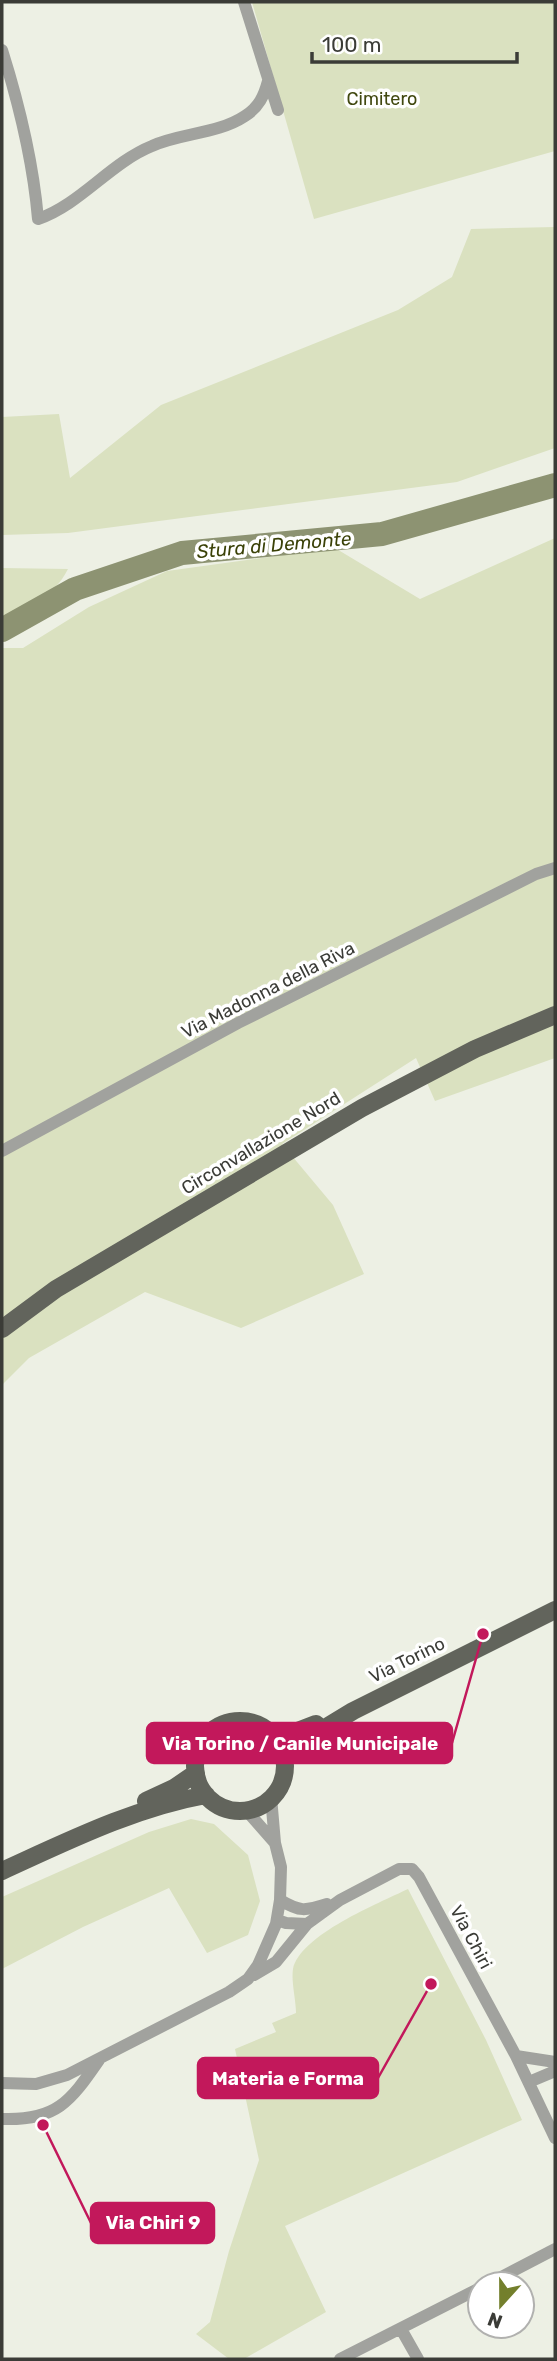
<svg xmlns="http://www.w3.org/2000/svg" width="557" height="2361" viewBox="0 0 557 2361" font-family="Rubik,sans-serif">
<rect width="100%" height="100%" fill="#edf0e4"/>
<path fill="#dae1c0" d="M252,2H555V151L314,219Z
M555,227V448L457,482L68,533L2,535V417L59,414L70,478L161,405L398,310L452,277L471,229Z
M555,538V1058L435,1101L416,1058L282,1144L333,1205L364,1274L241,1328L145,1292L29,1358L2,1385V648H23L89,607L167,571L335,548L420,599Z
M2,568L68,569C52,600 30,603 2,617Z
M191,1819L214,1824L248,1855L260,1901L248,1935L207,1953L169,1888L83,1927L2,1969V1897L149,1832Z
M408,1889L486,2040L522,2120L285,2226L326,2312L244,2359H229L196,2334L210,2322L229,2251L259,2160L235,2049L276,2032L272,2023L296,2013C296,2000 291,1982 293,1969C300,1935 379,1903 408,1889Z"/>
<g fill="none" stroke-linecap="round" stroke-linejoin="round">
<path stroke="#8d9372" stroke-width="24" d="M2,630L75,589L182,553L382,534L555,485"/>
<path stroke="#a1a29e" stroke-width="12" d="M244,2L278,110
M2,50C19,104 33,161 38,219C81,204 110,163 152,146C181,133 218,134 245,116C259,107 264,96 268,81
M2,1151L238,1023L536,874L555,868
M246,1810L275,1843
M280,1900C300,1912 305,1911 327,1904
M277,1920L286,1923L307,1924L340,1900L399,1869H412L419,1877L516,2056L555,2138
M254,1975L276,1962L307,1924
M516,2056L555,2062
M529,2082L555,2071
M2,2083L36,2084L67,2075L229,1992L248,1979L258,1965L276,1924L280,1900L281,1867L275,1843L271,1797
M2,2119C56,2121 70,2102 99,2060
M488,2284L555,2249
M401,2329L418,2359
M340,2359L480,2288"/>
<path stroke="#62645c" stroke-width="18" d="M2,1329L56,1289L362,1108L475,1049L555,1015
M195 1766a45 45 0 1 1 90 0a45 45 0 1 1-90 0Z
M273,1735L290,1734L316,1724
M284,1760L302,1742L353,1711L555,1610
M146,1801L174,1788L196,1773
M2,1871C68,1841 134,1808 206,1795"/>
</g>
<g text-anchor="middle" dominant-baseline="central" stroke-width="7" stroke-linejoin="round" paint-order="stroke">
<g font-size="18" fill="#414810" stroke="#fff">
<text x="382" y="99">Cimitero</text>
</g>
<g font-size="18" fill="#3b3c37" stroke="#fff">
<text transform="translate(268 990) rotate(-27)">Via Madonna della Riva</text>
<text transform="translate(261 1143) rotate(-31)">Circonvallazione Nord</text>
<text transform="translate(407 1660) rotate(-26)">Via Torino</text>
<text transform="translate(471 1937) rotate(62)">Via Chiri</text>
</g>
<g font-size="19" font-style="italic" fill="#3a4107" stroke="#fff">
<text transform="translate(274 545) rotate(-5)">Stura di Demonte</text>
</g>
</g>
<path fill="none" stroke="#c2185b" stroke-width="2.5" d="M483 1634L452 1743M431 1984L378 2078M43 2125L91 2223"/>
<g fill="#c2185b" stroke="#fff" stroke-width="2.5">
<circle cx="483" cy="1634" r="7"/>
<circle cx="431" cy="1984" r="7"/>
<circle cx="43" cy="2125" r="7"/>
</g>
<g fill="#c2185b" stroke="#c2185b" stroke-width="2.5">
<rect x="147" y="1723" width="305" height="40" rx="7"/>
<rect x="198" y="2058" width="180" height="40" rx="7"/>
<rect x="91" y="2203" width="123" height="40" rx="7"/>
</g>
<g font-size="19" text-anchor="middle" font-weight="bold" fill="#fff">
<text x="300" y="1750">Via Torino / Canile Municipale</text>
<text x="288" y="2085">Materia e Forma</text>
<text x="153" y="2229">Via Chiri 9</text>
</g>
<rect width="557" height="2361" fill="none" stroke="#3b3c37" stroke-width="7"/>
<g transform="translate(501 2305) rotate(201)"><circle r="33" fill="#ffffff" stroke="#b1b1af" stroke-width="2"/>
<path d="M0-5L12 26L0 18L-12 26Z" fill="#737f2c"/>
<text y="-10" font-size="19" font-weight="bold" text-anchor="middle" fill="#3b3c37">N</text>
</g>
<path d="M312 52v10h205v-10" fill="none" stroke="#3b3c37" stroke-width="3.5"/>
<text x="322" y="52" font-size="21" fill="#3b3c37" stroke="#ffffff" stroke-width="5" paint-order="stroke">100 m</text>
</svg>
